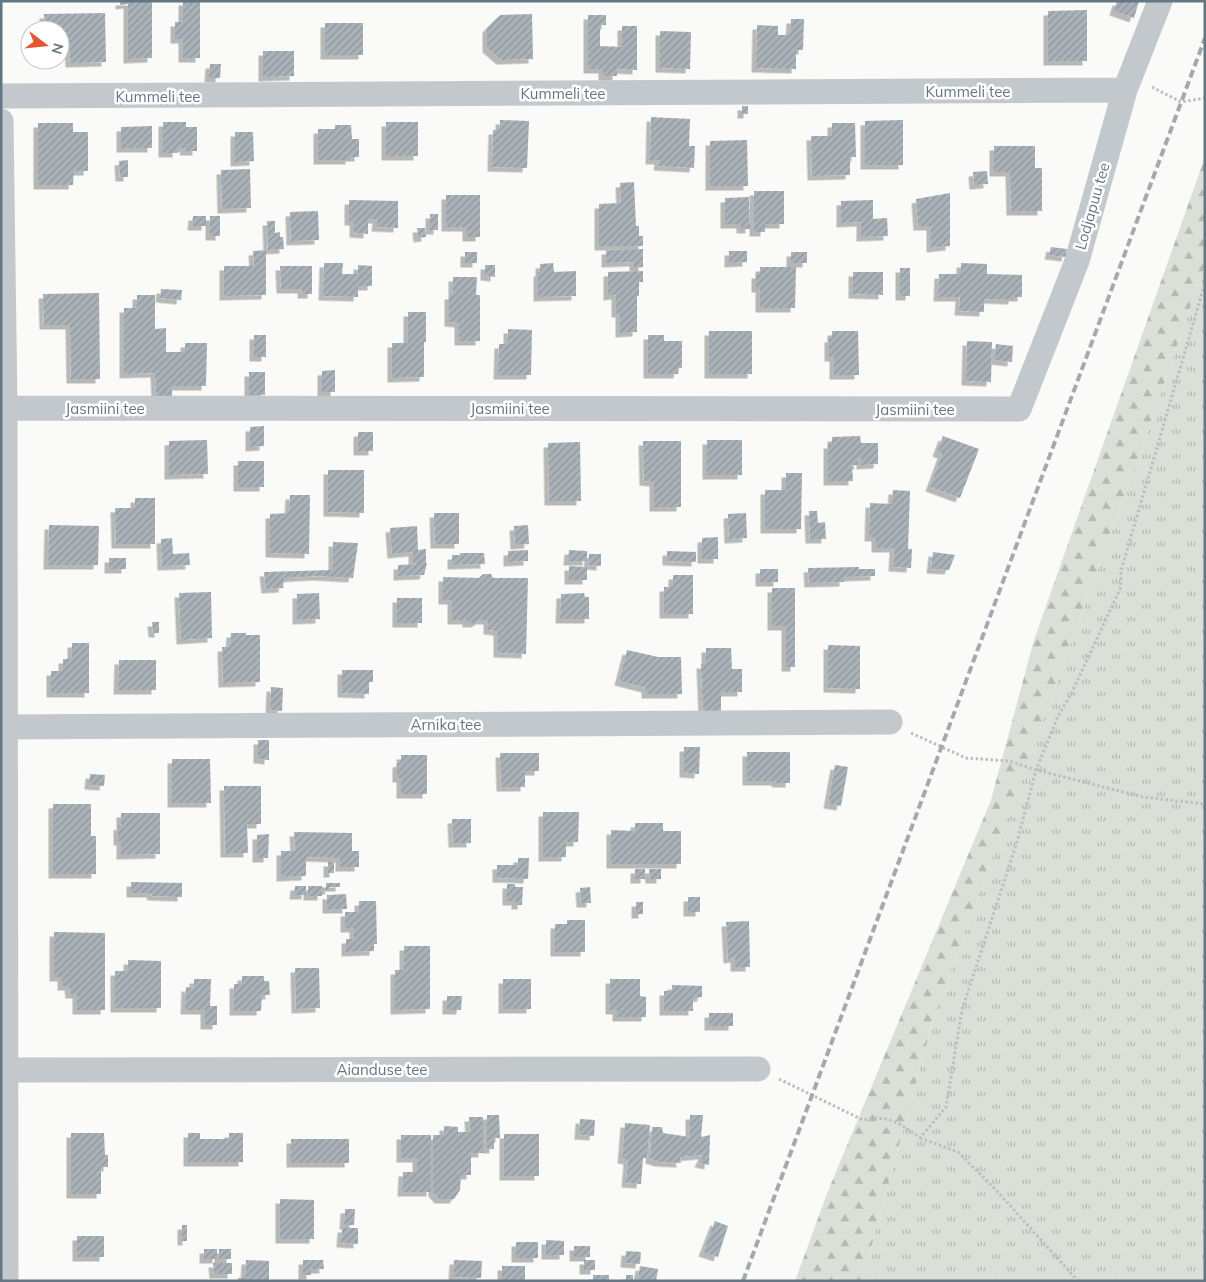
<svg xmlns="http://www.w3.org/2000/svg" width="1206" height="1282" viewBox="0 0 1206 1282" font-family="Mulish,sans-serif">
<defs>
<pattern id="grass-tufts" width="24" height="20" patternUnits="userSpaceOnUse" patternTransform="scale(1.25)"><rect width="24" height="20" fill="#dadfd7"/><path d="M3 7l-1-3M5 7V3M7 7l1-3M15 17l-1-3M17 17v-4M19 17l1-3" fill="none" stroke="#b4b9b4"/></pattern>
<pattern id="forest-firs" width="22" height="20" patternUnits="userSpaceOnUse" patternTransform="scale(1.25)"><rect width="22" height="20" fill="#dadfd7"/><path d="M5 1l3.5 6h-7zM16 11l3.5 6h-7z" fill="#b4b9b4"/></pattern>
<pattern id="building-hatch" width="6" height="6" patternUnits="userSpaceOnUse" patternTransform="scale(1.25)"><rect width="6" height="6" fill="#aab3b9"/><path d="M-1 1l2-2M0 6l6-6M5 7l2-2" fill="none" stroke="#8e969c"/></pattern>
<filter id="shadow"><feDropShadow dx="-4.5" dy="4.5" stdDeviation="0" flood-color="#0004"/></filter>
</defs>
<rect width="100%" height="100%" fill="#fafaf8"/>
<path fill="url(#grass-tufts)" d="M1205,264V1281H862L931,1028L1144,443Z"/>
<path fill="url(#forest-firs)" d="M1205,157V264L1144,443L931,1028L862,1281H795L828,1191L991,800L1034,640Z"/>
<path fill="url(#building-hatch)" filter="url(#shadow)" d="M120,1H152V58L128,59V4L120,5Z
M183,1H200V58H183V39H175V22H183Z
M1117,1H1139L1134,18L1114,11Z
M1087,10V61H1048V11Z
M105,13L106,62L70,63L69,42L60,43V30H45L44,14Z
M532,14L533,59L501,60L487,48V28L500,15Z
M588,15H606V25H600V46L622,47V26H637V70L617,69V76H603V69H588Z
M791,19H804L803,50H796V69L756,68L757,25L778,26V35H790Z
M325,23H363V55H325Z
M660,31L691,32L690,69L660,68Z
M263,51H294V76L263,77Z
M210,64H221L220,78H209Z
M742,106H748V114H742Z
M651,117L690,119L689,146H695L694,168L658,166L659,160H650Z
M500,120L529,121L527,168L492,167L493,130H500Z
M903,120V165H865V121Z
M163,122H186V127H197V151H184L185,148H177V153H163Z
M386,122H418V156H386Z
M38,123H73V132H88V171H74L73,185H38Z
M832,123H855L856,157H850V175L812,176L811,136H832Z
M335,125H351L352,139H359V157H350V160H318V129H335Z
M152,126V148H121V127Z
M235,132H253L254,161L235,162Z
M747,140L748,186H710V141Z
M994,146H1035V168H1042V211H1011L1010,172H994Z
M128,160V177H120L119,161Z
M250,169L251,208L222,209L221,170Z
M987,171L988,184L974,185L973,172Z
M634,182L636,226H639V236H643V246H599V204L621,203L620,183Z
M754,191H784V224H765V232H754Z
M950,193V246L931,248V226H918L916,199Z
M446,195H480V237H467V227H446Z
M749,197L750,229H741V224H725V198Z
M349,200L398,201V228L376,227L377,219H368V234L354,233V221H349Z
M873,200V219L887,218L888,236L861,237V222L841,223V201Z
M318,211L319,240L291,241L290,212Z
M430,214H438V230H430Z
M193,216H206V226H192Z
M210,216H220V236H210Z
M267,221H275V233L280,232V237H283L284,249L268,250Z
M417,228H425L426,237L418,238Z
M1051,247L1067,249L1066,257L1049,255Z
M643,249V267L634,268V262L606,263V250Z
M266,250V295L224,296V266H254L253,251Z
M729,251H747V262L729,263Z
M465,252H477V263H465Z
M791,252H807V263H791Z
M324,263H343L342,274H358V265L372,266V286H358V297L323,296Z
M553,263L554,272L576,271V296L538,297V272H540V264Z
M961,263L987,264V274L1022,275V297H1013V300L984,299V312L959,311L960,297H938L939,274H961Z
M485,265H495V277L485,276Z
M280,266H312V294H302V289H281Z
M760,267H796L795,308H760V288H756V274H760Z
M900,268H910V296H900Z
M643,271V282H639V296H637V332L620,333V313H616V295L608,296V272Z
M853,272H883V295L853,294Z
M453,277H477L476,295H480V341H459V323L449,322V295H453Z
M161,289L182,290L181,300L160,298Z
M99,293L100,379H71L70,325H44L43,294Z
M137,295H155V329L166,328V352H185V343H207L206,386H172V396H156L155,373L124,374V308H137Z
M408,312H426V342H424V377L392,378V343H408Z
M508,329L532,330L531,375H498L499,344H508Z
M709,331H752V374H709Z
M832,331H858L859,375H834V357H829V338H832Z
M254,335H266V357H254Z
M648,335H664V341H682V368H679L678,374H648Z
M967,341L992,342L991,382L966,381Z
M996,344L1013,346L1012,362L994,360Z
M335,370V392H322V371Z
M249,372H265V395H249Z
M264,426V446L250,447V427Z
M358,432H373V451H358Z
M860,436L861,443H878V464L861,465V458H858L859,465H852L853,481H828V444H832V437Z
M943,436L979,449L960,498L930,487L942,454L937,452Z
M207,440L208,474L169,475V441Z
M707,440H742V475H707Z
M643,441H681V507H654V482L644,481Z
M580,442L581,501H549L548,443Z
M238,461H264V487H238Z
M328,470H364V513L328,512Z
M786,473H802L801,529H765V490H786Z
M893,490L910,491L908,549H912L911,568L893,567L894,548H876V537H869L870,503L892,504Z
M290,495H310L309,554L270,553V514L289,513Z
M135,498H155V544H116L115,508H135Z
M809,511H817L818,523L825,522L826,539H810Z
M434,513H459V544H435Z
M746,513L747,538L729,539L728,514Z
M49,525L99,526L98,565H48Z
M528,525L529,544L515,545L514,526Z
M417,526L418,550L426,549V563H427L424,575L398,576V565L418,564L413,563V552L392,554L390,528Z
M718,537V559H702V538Z
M172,538L173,554L189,553L190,565L162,566L161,539Z
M333,542L358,543L353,578L317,576L284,578L283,588L266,589L264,572L333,570Z
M528,550V561L508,562V551Z
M569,550L587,551V561H568Z
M667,551L696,552V562L667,561Z
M933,552L955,555L949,570L931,569Z
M460,553H484L485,564L452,565V555H460Z
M589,554H601V566L588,565Z
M109,558H126V569H109Z
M569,566L587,567V580H569Z
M859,567V569H875V576L844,577V582L809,583L808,568Z
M760,569H778V582H760Z
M483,574H491L493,578H528L526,654L498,653V631L488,630V620H480L476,623H467V620H452V600H443V577L479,578Z
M673,575H693V614H664V587H673Z
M772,588H795V667H786V626H772Z
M211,592L212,638L181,640L179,593Z
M319,593L320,619L297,620V594Z
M584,593L585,597H589V619H560L561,594Z
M397,598H422V623H397Z
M152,622H159V633H153Z
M231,633H246V635H260V682L223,683L222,647H230Z
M72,643H89V693H51V671H63V659H72Z
M828,645L860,646V689L828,688Z
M706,648H731L732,669H742V692H721V711L703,712L701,664H706Z
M627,650L658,657H681L682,694H646V688L619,681Z
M119,660H156V690H118Z
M342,670H373V682H369V694L342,693Z
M271,687L283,688L282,711L270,710Z
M258,740H269V760L258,759Z
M684,747H700L699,774L684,773Z
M747,752H790V783H776V781H747Z
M500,753H539V771H525V787H501Z
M401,755H427V794H401V778H397V763L401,762Z
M172,759H210L211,803H172Z
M835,765L848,767L841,806L828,804Z
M90,774L105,775L104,786L89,785Z
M224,786H261V824H247L248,853H225Z
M53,804H91V836H96V874H53Z
M543,812H579L578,842H566V857H543Z
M121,813H160V854L121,855V841H118V825L121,826Z
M452,819H471V843H453Z
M635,823H663V831H681V864H611V830L635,831Z
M294,832L352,833V851H359V867H340V858L306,857V876L281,877V851H295Z
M269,834L268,858H257V835Z
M518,858H529L528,879L497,878V865H518Z
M328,862H334V873H328Z
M635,869H645V879H635Z
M649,869H661V879H650Z
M131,882L182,883V897L152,896L151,893H131Z
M326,883H340V887H329L330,890H326Z
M507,884H515V887H523L522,905H516V901H507Z
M295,886H306V895H294Z
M308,886H322V896H308Z
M590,887L591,903H581L580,888Z
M346,894L347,909H327V895Z
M688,897H700V912H688Z
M359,901H376L377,944H374V951L346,952V939H354V928H345V912H359Z
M636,902H643V914H636Z
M567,920H585V952H555V924H567Z
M749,921L750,967H735V958L728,959L726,922Z
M54,932L105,933V1010H77V994H70L69,986H62V977H54Z
M404,946H430V1009L395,1010V970H404Z
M128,960L161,961V1008H115V971H128Z
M295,968H319L320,1008L296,1009Z
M242,976H264V981H269L270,995H262L261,1011H234V984H242Z
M194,979H211L210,1006H217V1025H205V1010H185L186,987L194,988Z
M503,979H531V1009H503Z
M610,979H640V996L646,997V1017H617V1010H610Z
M672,985L702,986V997L693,998V1011H664V991H672Z
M447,996H462L461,1010H447Z
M709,1013H733V1026H709Z
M487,1115H499L500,1138H494V1149H487Z
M690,1115H703L701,1137L710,1135L709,1165L699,1163L703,1155L680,1157L681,1163L659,1162L650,1159L652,1127H662L663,1133L690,1137Z
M469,1117H483V1153H471V1175H461L460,1190L454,1199H439L433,1192V1135H444V1126L458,1127V1132H470Z
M580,1119L595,1120L594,1136L579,1135Z
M625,1123L650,1125L647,1158H643L641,1184L626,1183L628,1160L622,1159Z
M71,1133H104L105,1155H108V1167H101V1194H71Z
M188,1133H200V1139H229V1133H243V1162H188Z
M504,1134H539V1176H504Z
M401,1135H431V1192H402L403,1172H417V1158H401Z
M291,1139H349V1163H291Z
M280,1199L314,1200V1239H280Z
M345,1209H355L354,1225H344Z
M715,1221L728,1226L718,1257L703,1252Z
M182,1225H187V1241H182Z
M342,1228H358V1244L341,1243Z
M77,1236H104V1257H77Z
M546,1240L564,1241V1255H546Z
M516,1242H538V1258H516Z
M574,1246H590V1257H574Z
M204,1249H217V1259H204Z
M219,1249H231V1259H219Z
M626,1251L641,1252L640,1264L625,1263Z
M246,1260L269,1261V1281H238V1278H245Z
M303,1260H323L324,1269H311V1275H303Z
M454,1260L482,1261L481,1278L453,1277Z
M584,1260H595V1270H584Z
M213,1263H232V1274H214Z
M502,1266H525V1281H502Z
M640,1266L658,1269L656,1281L638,1279Z
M593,1275H609V1281H593Z
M626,1275H633V1281H626Z"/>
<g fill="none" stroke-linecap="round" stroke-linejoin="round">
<path stroke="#bbbfc2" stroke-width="3" stroke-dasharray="2.5 2.5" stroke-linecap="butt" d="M1152,87L1181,102L1205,98
M911,733L966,758L1009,761L1036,770L1143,797L1205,804
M779,1079L863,1120C888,1114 901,1124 920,1138L946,1107L962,1010L1017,842L1036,770L1058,716L1071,694L1121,587V571L1205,283
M920,1138L958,1152L995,1189L1078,1281"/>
<path stroke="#c3c8cc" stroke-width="25" d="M1,96L1125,90
M1,121L5,408L6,1281
M1,408L1019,409L1077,261L1125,90L1160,1
M1,727L890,722
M6,1070L758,1069"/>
<path stroke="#a2aab0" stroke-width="4" stroke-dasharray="8 4" stroke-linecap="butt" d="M743,1281L1205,38"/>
</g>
<g text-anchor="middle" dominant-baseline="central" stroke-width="5" stroke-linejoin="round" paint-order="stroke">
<g font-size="15" fill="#657683" stroke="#fff">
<text x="968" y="91">Kummeli tee</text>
<text x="563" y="93">Kummeli tee</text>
<text x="158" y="96">Kummeli tee</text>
<text transform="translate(1092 206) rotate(-74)">Lodjapuu tee</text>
<text x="105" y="408">Jasmiini tee</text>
<text x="510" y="408">Jasmiini tee</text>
<text x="915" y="409">Jasmiini tee</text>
<text x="446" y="724">Arnika tee</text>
<text x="382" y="1069">Aianduse tee</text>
</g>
</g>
<rect width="1206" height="1282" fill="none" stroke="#657683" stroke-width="5"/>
<g transform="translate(45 45) rotate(106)"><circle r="24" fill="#ffffff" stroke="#c1c8cd"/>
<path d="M0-4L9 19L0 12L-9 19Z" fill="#e4572e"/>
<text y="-8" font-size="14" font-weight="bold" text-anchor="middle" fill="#657683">N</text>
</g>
</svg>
